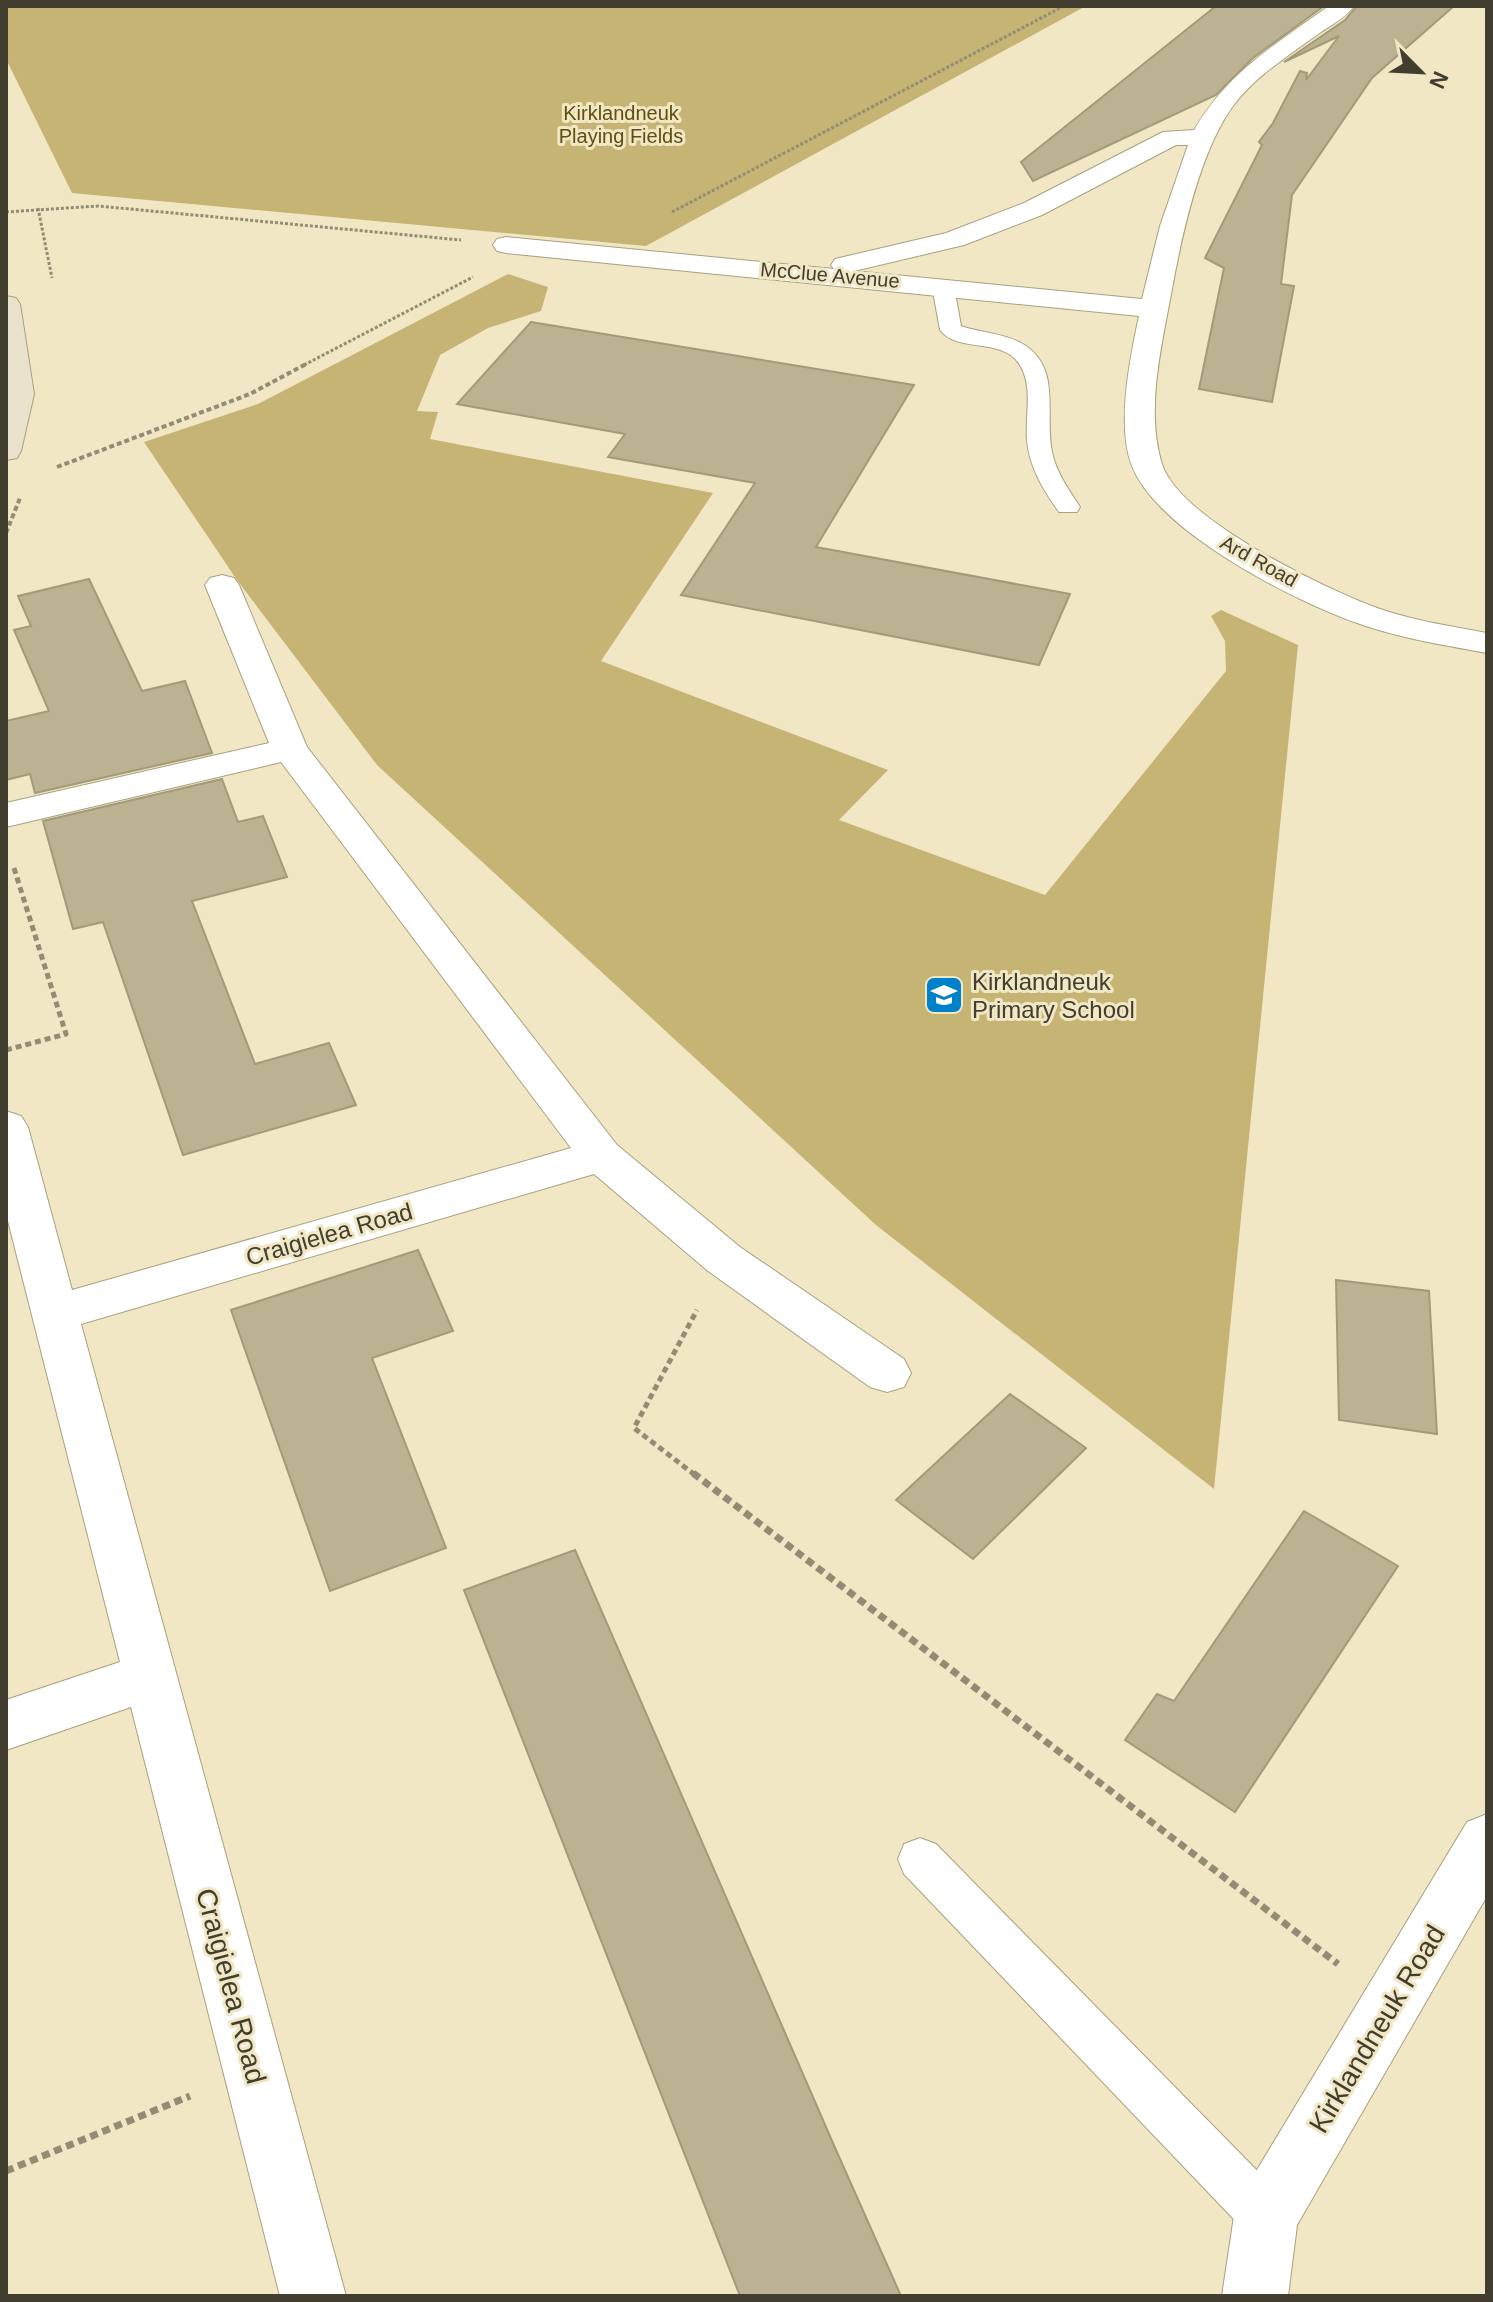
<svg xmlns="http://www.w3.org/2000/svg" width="1493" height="2302" viewBox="0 0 1493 2302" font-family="Arial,sans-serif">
<rect width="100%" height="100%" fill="#f1e7c4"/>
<path fill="#c6b474" d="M6,6H1086L646,246L72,193L6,59Z
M508,274L548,287L541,311L488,328L440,355L417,411L438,412L430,439L713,493L601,661L888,770L839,820L1045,895L1226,671L1225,641L1211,616L1221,610L1298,645L1214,1489L876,1225L377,765L237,580L144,442L258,404Z"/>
<path fill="#bcb291" stroke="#a39a79" stroke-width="2" d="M1216,6H1324L1253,58L1216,95L1033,181L1021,162Z
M1357,6H1454L1372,78L1292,195L1281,284L1294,286L1272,402L1199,389L1224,268L1205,258L1262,145L1259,142L1273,123L1300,71L1307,73L1306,80L1339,36L1284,62L1345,20Z
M531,322L914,385L816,547L1070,594L1039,665L681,595L755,483L608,457L625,434L457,404Z
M89,579L142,691L185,681L212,753L35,793L30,774L6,780V721L49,711L14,630L31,626L18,596Z
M222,779L238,822L263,816L287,877L192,901L255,1064L329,1043L356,1105L183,1155L103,922L73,929L43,821Z
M418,1250L453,1331L372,1358L446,1548L330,1591L231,1310Z
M1336,1280L1429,1291L1437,1434L1339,1420Z
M1010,1394L1086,1448L973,1559L896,1500Z
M1304,1511L1398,1566L1235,1812L1125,1740L1157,1694L1174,1701Z
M575,1550L836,2150L901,2296H740L464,1590Z"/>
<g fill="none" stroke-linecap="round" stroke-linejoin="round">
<defs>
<path id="lane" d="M943,280L954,286L961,326C981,333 1003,333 1021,343C1063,366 1044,414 1052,452C1056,472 1069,490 1080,507L1077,512H1059C1044,491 1029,467 1027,440C1025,417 1033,389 1021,367C1005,336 958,354 940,330L932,286Z
M920,1838L936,1844L1284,2198L1291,2216L1284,2234L1266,2241L1248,2234L904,1874L898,1859L904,1844Z"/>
<path id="street" d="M1329,6H1354C1346,17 1332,25 1321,32C1291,54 1255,76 1233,106C1200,151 1182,234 1172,289C1162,344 1145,410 1162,464C1179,519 1327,590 1380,609C1415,621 1451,626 1487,633V653C1444,645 1399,638 1357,623C1294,601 1157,531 1132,466C1116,426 1130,358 1139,316L506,253L497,251L493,245L497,239L506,237L834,269L831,265L835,259L946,233L1024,203L1163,132L1194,130C1228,72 1276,44 1329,6ZM1176,145H1188L1160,226L1142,299L854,271L964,245L1042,215Z
M222,575L234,578L239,585L307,747L617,1145L740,1247L904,1359L911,1373L904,1387L887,1392L870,1387L708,1271L594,1174L81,1324L346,2296H280L131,1707L6,1750V1700L120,1662L6,1213V1111L21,1116L28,1127L72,1290L571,1148L281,762L6,827V803L269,743L205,585L210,578Z
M1487,1814V1896L1297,2225L1288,2296H1222L1234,2216L1243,2193L1467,1822Z"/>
<path id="secondary" d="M6,296L16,298L20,304L34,394L21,451L17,458L6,460Z"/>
</defs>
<use href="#lane" stroke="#a9a07f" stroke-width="2"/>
<use href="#street" stroke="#a9a07f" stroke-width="2"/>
<use href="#secondary" stroke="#a9a07f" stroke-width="2"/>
<path stroke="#938c74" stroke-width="3" stroke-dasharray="3 2" stroke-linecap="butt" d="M38,208L52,278
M6,212L98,206L461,240
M672,212L1064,6
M304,365L473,277"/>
<path stroke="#938c74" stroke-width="4" stroke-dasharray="5 3" stroke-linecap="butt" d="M57,467L250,394L308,363
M6,533L20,498"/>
<path stroke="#938c74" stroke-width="5" stroke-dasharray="6 4" stroke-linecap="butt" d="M6,1050L66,1034L13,865
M695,1475L634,1428L697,1310"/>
<path stroke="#938c74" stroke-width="7" stroke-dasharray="8 5" stroke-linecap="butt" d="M693,1473L1338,1964
M6,2171L190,2096"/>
<use href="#lane" fill="#fff" fill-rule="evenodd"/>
<use href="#street" fill="#fff" fill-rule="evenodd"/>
<use href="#secondary" fill="#e9e3cd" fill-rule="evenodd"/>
</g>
<defs>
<symbol id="school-square" viewBox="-11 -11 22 22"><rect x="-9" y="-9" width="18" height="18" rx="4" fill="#0081c9" stroke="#f1e7c4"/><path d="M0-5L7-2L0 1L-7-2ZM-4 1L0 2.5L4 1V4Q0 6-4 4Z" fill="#fff"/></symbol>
</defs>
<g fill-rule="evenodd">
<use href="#school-square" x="922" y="973" width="44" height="44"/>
</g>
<g text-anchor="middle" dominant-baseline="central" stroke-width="6" stroke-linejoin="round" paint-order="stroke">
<g font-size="20" fill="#5f4f0f" stroke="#f1e7c4">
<text x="621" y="113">Kirklandneuk<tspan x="621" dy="23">Playing Fields</tspan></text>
</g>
<g font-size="20" fill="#413d2f" stroke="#f1e7c4">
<text transform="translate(830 275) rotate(5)">McClue Avenue</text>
<text transform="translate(1259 561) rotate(29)">Ard Road</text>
</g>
<g font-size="24" fill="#413d2f" stroke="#f1e7c4" text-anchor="start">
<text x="972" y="981">Kirklandneuk<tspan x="972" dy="28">Primary School</tspan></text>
</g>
<g font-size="24" fill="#413d2f" stroke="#f1e7c4">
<text transform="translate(329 1234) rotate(-16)">Craigielea Road</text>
</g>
<g font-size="28" fill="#413d2f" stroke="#f1e7c4">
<text transform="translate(231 1986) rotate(75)">Craigielea Road</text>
<text transform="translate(1377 2029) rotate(-59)">Kirklandneuk Road</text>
</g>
</g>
<rect width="1493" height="2302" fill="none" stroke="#413d2f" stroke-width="16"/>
<g transform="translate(1421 72) rotate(114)" stroke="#f1e7c4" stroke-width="6" paint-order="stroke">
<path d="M0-6L14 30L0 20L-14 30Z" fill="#413d2f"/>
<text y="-12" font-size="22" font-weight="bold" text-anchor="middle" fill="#413d2f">N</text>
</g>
</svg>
